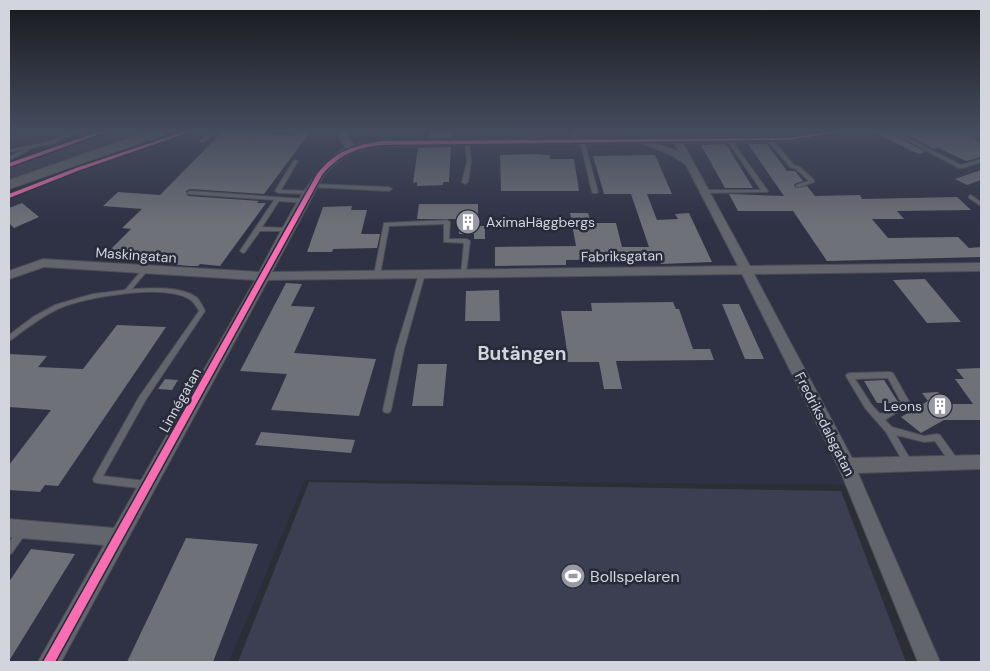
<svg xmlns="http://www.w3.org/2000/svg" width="990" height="671" viewBox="0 0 990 671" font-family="'DM Sans',sans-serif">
<rect width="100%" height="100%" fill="#2c2e36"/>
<path fill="#2f3145" d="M9,132H70L54,141L9,149Z
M194,132H981V662H939L865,485L305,480L229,662H9V197L121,154Z"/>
<path fill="#3c3f52" d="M112,132H143L9,179V168Z
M309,482L841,491L906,662H238Z"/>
<path fill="#6f7178" d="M222,132H271L269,134L295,136L298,132H310L264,194L190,189L186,191L188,196L259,201L257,203H266L220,266L200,264L198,266H190L102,258L131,229L122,228L142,209L103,206L118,192L160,195Z
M430,132H452V137L430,138Z
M873,132H889L925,152L918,154Z
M901,132H962L981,142V157L966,161L938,148L934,149Z
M726,144L753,188H725L701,145Z
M748,144H767L787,171H795L803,181L794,184L795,188L807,186L815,196L860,195L862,199L957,197L971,210L897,211L904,219H872L888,238L958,237L969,248L981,247V257L827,261L793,211H738L729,194L784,196Z
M451,147L449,182H443V185L417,186V182L413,183L418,148Z
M536,154L550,155V159H574L579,191H501L500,155Z
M655,155L672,194H647L657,220L678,219L675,214L689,213L712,262L661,264L659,259L566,260V265L495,266V247L576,246L570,213H588L591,223H616L622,247H649L631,194H604L593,156Z
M981,170V180L967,185L955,179Z
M22,203L39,217L14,228L9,223V208Z
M419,204H478V226H485V239H474V234H459V219H417Z
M352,206L351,210H367L361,234H380L377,248L333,249L332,252H307L323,207Z
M925,279L961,322L927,323L893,280Z
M286,283L302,284L291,306L315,307L294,353L376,359L359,416L271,410L287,374L240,371Z
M499,290L500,321H465L466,291Z
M673,302L676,309H679L693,349H710L714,360L616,361L622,389H604L599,362H555L554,351H567L561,311H592L591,303Z
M722,304H739L764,359H745Z
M117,325L166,327L58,486L45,485L40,492L9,490V465L51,410L9,407V354L47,356L38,367L83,369Z
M418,364H447L443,406H412Z
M981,368V420H944L921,433L901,417L928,401L922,393L938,392L947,404H973L955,379H964L956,369Z
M165,379L178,380L172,390L158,389Z
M884,380L898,402L895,403H877L864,381Z
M261,432L355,440L351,453L255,445Z
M186,538L258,544L213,662H127Z
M31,549L75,554L9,661V582Z"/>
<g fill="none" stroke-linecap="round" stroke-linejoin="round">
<defs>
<path id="lane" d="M70,132H76L55,143L27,149L28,150V151L9,160V157L24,149L9,152V150L52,141Z
M212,132H217L204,142H200V140Z
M570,132H574L578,140V141H574Z
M891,132H897L961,165L981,159V162L963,168H959Z
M726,138H730L768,191L767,192L704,193V191L706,190H761L726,139Z
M767,138H771L794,165L800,167L814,180V182L800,187H796V185L809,181L796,169L790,167L767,140Z
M580,139L584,140L598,192L597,193H593L592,192L580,140Z
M465,140L469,141L471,162L468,182L465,184L462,182L467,162Z
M294,160L298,161L281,190L310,191L313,193L312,194L278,193L275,191Z
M313,184L389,187L392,189L389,191L311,187L310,186Z
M190,191L305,199L308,201L305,203L279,201L262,227L289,228L291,229V231H260L245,252L243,253L240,251L274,200L188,194L187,193Z
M971,195L981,202V206L969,198V196Z
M447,220L450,222L449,239H467L470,241L466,275L464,276L461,274L464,243L444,242V224L389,226L380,275L377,277L375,276L374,275L384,223Z
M144,269L147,271L132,289C151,288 181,286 196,297C200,300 203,307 205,311L145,401L103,476L146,481L149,482L150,485L149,488L146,489L97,483L94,482L93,479L139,397L199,311C197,308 195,304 192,301C169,282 86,297 60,308C42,316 27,328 11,340H9V335L33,317L55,305L75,299L93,294L125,290L142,270Z
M422,272L425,274L404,349L391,410L390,412L387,413L384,412L383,410L396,349L419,274Z
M890,372L893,373L910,403L909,405L885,420L892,427L924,436L937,434L940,435L958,460L959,463L958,466L955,467L952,466L935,441L924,442L896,435L913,464L912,467L909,468L906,467L886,432L865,408L846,376L847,374L850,373ZM888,378L901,402L880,414L871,404L855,379Z
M23,526L26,527L28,530L26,533L12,553L9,555V542L20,527Z"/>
<path id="street" d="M340,132H348L349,138L354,145L382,140L789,136L818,132H843L789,142L683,143L750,266L981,263V271L754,274L852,458L981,455V469L858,473L940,662H918L839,468L742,274L268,280L61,662H38L104,545L9,537V519L114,528L255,280L44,267L9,279V271L43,259L259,272C278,238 312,163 346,148L339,138ZM642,143L671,155L686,165L738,266L272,272L324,175C340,156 358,149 382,146ZM655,143H674L679,152L677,151Z
M967,132L981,134V140L968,134Z"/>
<path id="secondary" d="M146,132H165L164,135L9,189V180Z"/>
</defs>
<use href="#lane" stroke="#4b4c54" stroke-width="2"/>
<use href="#street" stroke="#4b4c54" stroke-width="2"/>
<use href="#secondary" stroke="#4b4c54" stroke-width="2"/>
<use href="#lane" fill="#63656c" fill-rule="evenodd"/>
<use href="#street" fill="#63656c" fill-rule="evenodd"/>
<use href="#secondary" fill="#63656c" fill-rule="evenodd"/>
<defs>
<path id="cycleway" d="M98,132H105L9,167V163Z
M183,132H190L80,170L9,198V194L76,168Z
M827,132H841L789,140L382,145C356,148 340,154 322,175L55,662H43L317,174C335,151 354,145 382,141L789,138Z"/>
</defs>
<use href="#cycleway" stroke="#282b3a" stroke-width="3"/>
<use href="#cycleway" fill="#f96db3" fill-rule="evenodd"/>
</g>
<linearGradient id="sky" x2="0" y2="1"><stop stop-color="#18191e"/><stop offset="0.58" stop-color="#454c5d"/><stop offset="1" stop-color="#454c5d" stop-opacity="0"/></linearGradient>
<rect width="990" height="226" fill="url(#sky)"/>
<defs>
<symbol id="building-disc" viewBox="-11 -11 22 22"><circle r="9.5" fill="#989aa3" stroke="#282b3a"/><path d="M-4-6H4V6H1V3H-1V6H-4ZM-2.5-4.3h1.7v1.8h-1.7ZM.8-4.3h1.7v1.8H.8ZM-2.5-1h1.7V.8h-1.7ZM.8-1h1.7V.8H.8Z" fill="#fff"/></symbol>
<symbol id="stadium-disc" viewBox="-11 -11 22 22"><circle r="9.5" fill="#989aa3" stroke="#282b3a"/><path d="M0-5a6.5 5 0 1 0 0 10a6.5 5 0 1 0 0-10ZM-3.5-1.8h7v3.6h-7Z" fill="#fff"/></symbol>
</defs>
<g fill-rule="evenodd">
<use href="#building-disc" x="454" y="208" width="28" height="28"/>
<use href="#building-disc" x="926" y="392" width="28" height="28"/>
<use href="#stadium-disc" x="559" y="562" width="28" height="28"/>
</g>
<g text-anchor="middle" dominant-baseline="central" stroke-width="5" stroke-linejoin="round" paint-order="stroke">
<g font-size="14" fill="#d2d4de" stroke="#282b3a" text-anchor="start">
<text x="486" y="222">AximaHäggbergs</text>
<text x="922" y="406" text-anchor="end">Leons</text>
</g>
<g font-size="14" fill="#d2d4de" stroke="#282b3a">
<text transform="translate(136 255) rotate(4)">Maskingatan</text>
<text transform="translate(622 256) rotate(-1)">Fabriksgatan</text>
<text transform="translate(180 400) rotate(-61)">Linnégatan</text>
<text transform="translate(825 424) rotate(63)">Fredriksdalsgatan</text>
</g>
<g font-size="16" fill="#d2d4de" stroke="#282b3a" text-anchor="start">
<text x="590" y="576">Bollspelaren</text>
</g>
<g font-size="19" font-weight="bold" fill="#d2d4de" stroke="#282b3a">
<text x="522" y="353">Butängen</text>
</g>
</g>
<rect width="990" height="671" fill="none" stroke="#d2d4de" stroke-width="20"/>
</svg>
